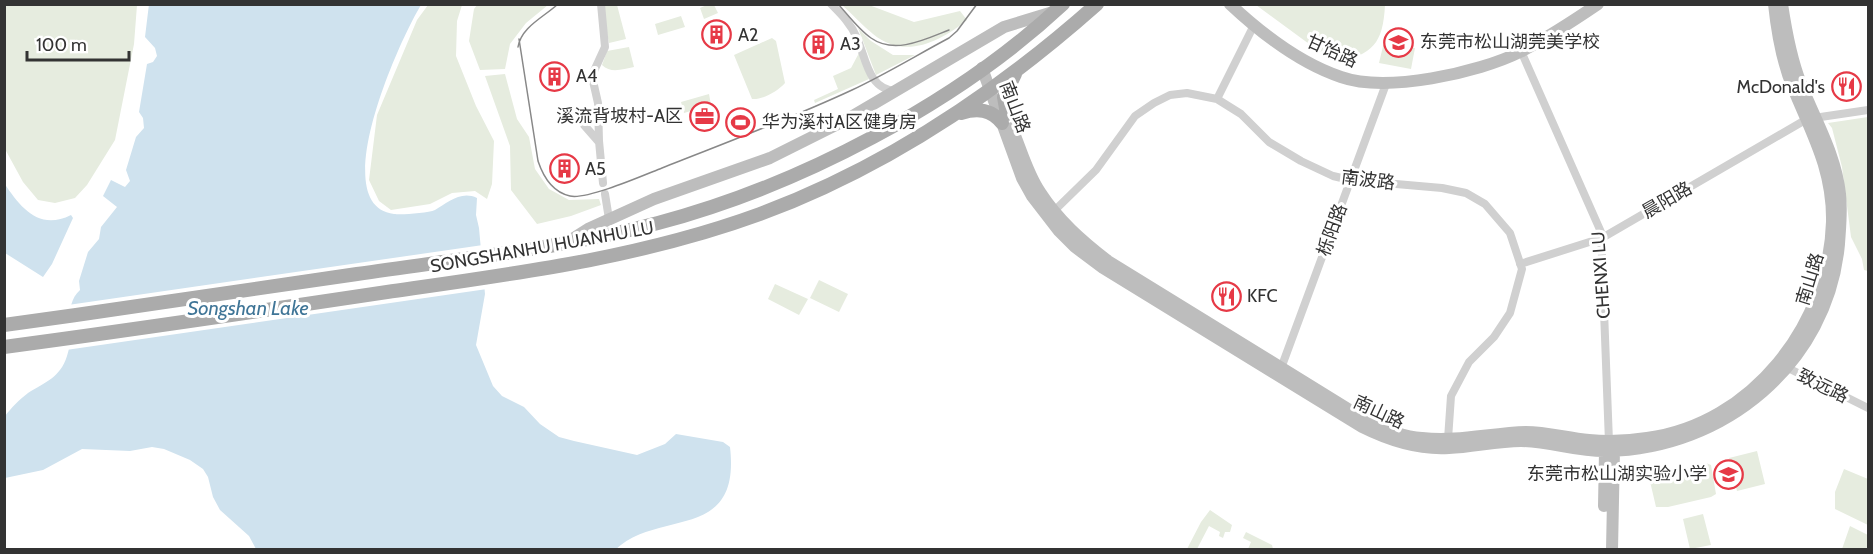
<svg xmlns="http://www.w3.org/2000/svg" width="1873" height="554" viewBox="0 0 1873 554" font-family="Cabin,'Noto Sans SC',sans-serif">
<rect width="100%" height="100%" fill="#fff"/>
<path fill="#e6ecdf" d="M709,4L714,5L718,13L704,19L700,8Z
M4,5H137L134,44L115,140L87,185L75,198L55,203L38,200L23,182L5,149Z
M428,5H462L457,21L456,56L476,106L494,141L492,184L487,199L475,191L452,193L430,204L391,210L379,201L369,180L377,115L417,20Z
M477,5L478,4L548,5L526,23L510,44L505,69L480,70L469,41L474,9Z
M605,5H617L626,39L609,43L604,17Z
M842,5H869L914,22L960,11L967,20C940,42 904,60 873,34C862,25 852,14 842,5Z
M1256,5H1385C1383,44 1373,54 1335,63Z
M681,16L685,27L658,35L655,24Z
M858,28L871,41L893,55H915L876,75Z
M772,38L776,41L785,83C778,91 763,100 752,99L734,55Z
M1384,42L1415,48L1411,69L1379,63Z
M629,47L634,67C623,69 611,74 602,65L607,51Z
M859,53L869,79L815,103L814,100L838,89L833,76L851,68Z
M505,74L517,119L529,137L535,169L549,189L569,200L599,199L601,205L571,216L537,224L511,190L510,146L485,76Z
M709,94L711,105L684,113L681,102Z
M1868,117V271L1864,270L1862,259L1851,237L1842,167L1832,128L1828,123Z
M819,280L848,294L839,312L810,298Z
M775,284L808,299L799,315L768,299Z
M1757,451L1765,484L1737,491L1729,458Z
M1706,463L1711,465L1716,494L1711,497L1668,507H1656L1649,477L1651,475Z
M1844,469L1868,479V525L1835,509V492Z
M1210,510L1232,525L1230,532H1225L1223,538L1219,536L1220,532L1209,526L1197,549H1187L1201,522Z
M1703,514L1711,545L1690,549L1683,519Z
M1850,526L1868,535V549H1842Z
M1246,532L1272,545L1273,549H1248L1251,542L1243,538Z"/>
<path fill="#cfe2ee" d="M149,4L421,5C401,37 324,205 394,214C402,215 428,213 435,210C447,203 461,190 477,198L476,215L479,228L485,294L476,345L493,386L502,396L524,407L540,424L559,437L574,441L637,455L665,444L676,434L723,442L730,447C741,543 659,508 615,550L256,549L249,536L220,510L213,497L208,477L203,469L190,460L164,449L152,447L130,451L82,449L43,470L5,478V416C11,408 20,399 28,393C45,382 60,378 67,356C75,334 62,306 80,290L79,281L88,252L99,239L101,227L117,207L103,196L111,180L125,187L130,181L126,170L136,137L144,128L143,118L139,112L147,64L153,62L157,56L155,48L145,37Z
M4,183C21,208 39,231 71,215L73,218L52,264L43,277L5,253Z"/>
<path fill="#fff" d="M483,245L487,289L66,350L68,305Z"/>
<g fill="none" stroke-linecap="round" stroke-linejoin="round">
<path stroke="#d0d0d0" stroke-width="8" d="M601,4L605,47L594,71L593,81L598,103L599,141L603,183
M831,4C842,15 851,24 857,38C866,58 868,90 896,91
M1521,51L1601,232L1609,442
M1217,99L1254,25
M584,125L598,141
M605,194L609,219
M1054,211L1096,170L1135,116L1154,103L1170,95L1187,93L1217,99L1241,114L1269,142L1301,161L1333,176L1350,180L1442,188L1466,193L1485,204L1510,233L1522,269L1510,313L1494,337L1469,362L1451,396L1448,439
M1520,264L1602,238L1807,119L1868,110
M1784,366L1868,408
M1280,371L1386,84"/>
<path stroke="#bdbdbd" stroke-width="12" d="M1230,4C1262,34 1299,63 1341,77C1386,93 1478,73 1520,52C1547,38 1573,21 1598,4
M982,68L1022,178L1032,196L1059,231L1075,247L1103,268L1362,427C1390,441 1418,450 1449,448C1473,447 1497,441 1521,441C1550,441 1578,452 1607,451C1724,449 1828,364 1839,244C1840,228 1842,211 1840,194C1836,155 1815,120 1801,84C1791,59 1786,31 1782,4
M1012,128C1021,149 1027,173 1040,192C1058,220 1082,241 1108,261L1366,420C1384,428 1402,437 1422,438C1457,442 1491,433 1526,432C1547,432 1567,438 1589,440C1608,442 1628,441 1647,438C1752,424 1829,324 1832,222C1833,170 1812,134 1793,88C1782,62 1777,33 1774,4
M569,241L588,229L654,199L770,158L846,120L1004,27L1053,12
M1611,446L1614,450L1612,550
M1604,506L1605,451L1608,446"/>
<path stroke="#ababab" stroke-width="14" d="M961,113C977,108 991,109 1002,123
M1007,114L1004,97L1015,74
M4,325C122,309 240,291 357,274C457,259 560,249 658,223C798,186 956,104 1063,4
M4,347C132,330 260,311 387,292C513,274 640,258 760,214C884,168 998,92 1097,4"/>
<path stroke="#888" stroke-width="1.5" d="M838,4C848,15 859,30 871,38C895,55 926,39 949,30
M519,39L538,161C543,176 552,192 570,196C587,200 644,175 662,168C725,143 790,119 852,90C886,74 917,55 949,38L957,31L977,4
M518,47C521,27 544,17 558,4"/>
</g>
<defs>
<symbol id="building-ring" viewBox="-11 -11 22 22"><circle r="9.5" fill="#fff" stroke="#e63946" stroke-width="1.5"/><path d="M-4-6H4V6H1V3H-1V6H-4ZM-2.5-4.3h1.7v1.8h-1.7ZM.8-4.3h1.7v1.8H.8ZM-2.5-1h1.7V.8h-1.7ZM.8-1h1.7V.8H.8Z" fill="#e63946"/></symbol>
<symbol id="school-ring" viewBox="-11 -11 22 22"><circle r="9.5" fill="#fff" stroke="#e63946" stroke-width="1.5"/><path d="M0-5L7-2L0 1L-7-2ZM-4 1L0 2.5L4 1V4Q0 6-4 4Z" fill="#e63946"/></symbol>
<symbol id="restaurant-ring" viewBox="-11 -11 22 22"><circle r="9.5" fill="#fff" stroke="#e63946" stroke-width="1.5"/><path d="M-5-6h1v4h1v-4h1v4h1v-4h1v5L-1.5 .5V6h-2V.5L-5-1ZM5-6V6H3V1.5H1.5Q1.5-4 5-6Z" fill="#e63946"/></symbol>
<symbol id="office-ring" viewBox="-11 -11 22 22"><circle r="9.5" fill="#fff" stroke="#e63946" stroke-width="1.5"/><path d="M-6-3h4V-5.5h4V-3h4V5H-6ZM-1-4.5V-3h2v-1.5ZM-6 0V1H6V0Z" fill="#e63946"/></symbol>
<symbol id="stadium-ring" viewBox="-11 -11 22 22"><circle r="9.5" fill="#fff" stroke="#e63946" stroke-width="1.5"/><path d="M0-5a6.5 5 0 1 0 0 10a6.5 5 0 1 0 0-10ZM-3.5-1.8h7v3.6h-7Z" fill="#e63946"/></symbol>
</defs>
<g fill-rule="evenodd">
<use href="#building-ring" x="700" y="18" width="33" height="33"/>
<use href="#school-ring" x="1382" y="26" width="33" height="33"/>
<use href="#building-ring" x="802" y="28" width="33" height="33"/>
<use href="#building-ring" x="538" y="60" width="33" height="33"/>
<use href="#restaurant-ring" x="1830" y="70" width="33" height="33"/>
<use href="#office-ring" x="688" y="100" width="33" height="33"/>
<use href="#stadium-ring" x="724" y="106" width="33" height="33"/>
<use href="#building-ring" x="548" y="152" width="33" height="33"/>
<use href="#restaurant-ring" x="1210" y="280" width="33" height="33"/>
<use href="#school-ring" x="1712" y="458" width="33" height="33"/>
</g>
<g text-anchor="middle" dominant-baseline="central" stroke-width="6" stroke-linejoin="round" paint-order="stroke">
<g font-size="18" fill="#333" stroke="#fff" text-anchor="start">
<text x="738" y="35">A2</text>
<text x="1420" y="42">东莞市松山湖莞美学校</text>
<text x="840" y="44">A3</text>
<text x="576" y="76">A4</text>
<text x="1825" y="87" text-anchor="end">McDonald's</text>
<text x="683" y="116" text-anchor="end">溪流背坡村-A区</text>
<text x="762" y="122">华为溪村A区健身房</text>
<text x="585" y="169">A5</text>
<text x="1247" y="296">KFC</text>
<text x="1707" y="474" text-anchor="end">东莞市松山湖实验小学</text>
</g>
<g font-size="18" fill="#333" stroke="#fff">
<text transform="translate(1332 51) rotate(24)">甘饴路</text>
<text transform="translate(1015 107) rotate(69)">南山路</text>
<text transform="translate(1368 180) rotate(7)">南波路</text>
<text transform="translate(1667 200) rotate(-30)">晨阳路</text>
<text transform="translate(1332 230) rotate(-70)">栎阳路</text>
<text transform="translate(542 247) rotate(-10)">SONGSHANHU HUANHU LU</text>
<text transform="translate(1601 275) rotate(-94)">CHENXI LU</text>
<text transform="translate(1810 279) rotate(-73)">南山路</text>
<text transform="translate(1823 386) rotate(26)">致远路</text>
<text transform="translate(1379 412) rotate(25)">南山路</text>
</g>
<g font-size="20" font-style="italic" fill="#3f7597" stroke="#fff">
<text x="248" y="308">Songshan Lake</text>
</g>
</g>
<rect width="1873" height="554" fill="none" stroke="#333333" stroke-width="12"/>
<path d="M27 51v9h102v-9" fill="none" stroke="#333333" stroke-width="3"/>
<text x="36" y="51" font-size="18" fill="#333333" stroke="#ffffff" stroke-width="4.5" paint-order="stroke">100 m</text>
</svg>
